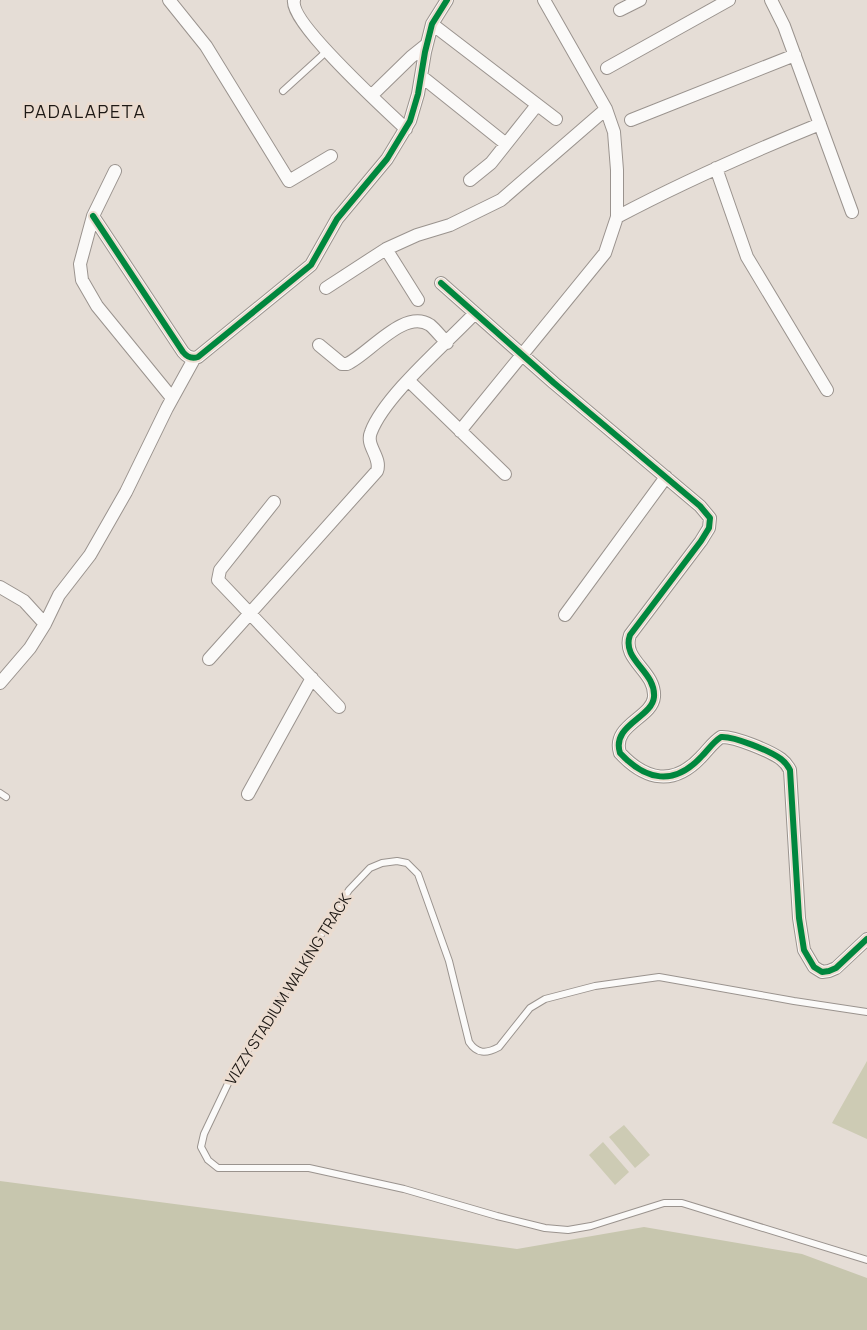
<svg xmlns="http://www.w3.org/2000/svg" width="867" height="1330" viewBox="0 0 867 1330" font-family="Manrope,sans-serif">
<rect width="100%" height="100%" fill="#e5ddd6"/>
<path fill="#cdcbb4" d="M867,1061V1139L832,1123Z
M624,1125L650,1155L635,1168L609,1137Z
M603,1142L629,1172L615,1185L589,1155Z"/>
<path fill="#c7c6ae" d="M0,1181L517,1249L644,1227L802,1254L867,1278V1330H0Z"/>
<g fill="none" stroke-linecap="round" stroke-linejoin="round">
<defs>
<path id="service" d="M283,91L327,51
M0,793L6,797
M867,1012L794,1001L659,977L595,986L545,999L530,1008L499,1047C486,1054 477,1054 469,1042L449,961L418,874L407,863L397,861L382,863L370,868L349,890L260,1032L234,1071L204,1134L201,1147L208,1160L218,1168H309L404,1189L497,1216L545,1228L568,1230L591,1226L664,1203H682L867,1260"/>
<path id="minor" d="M169,0L206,46L289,181L331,156
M294,0C289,22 386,110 406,129
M771,0L784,26L852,212
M620,10L640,0
M432,24L556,119
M607,68L729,0
M421,76L506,144
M372,95L411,57L426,45
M631,120L795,55
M716,168L747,257L827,390
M115,171L93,216L80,264L82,280L97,306L172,398
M470,180L491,163L537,105
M93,216L183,352C187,357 192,359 198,357L311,265L337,219L387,159L410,121L418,94L425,52L432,24L447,0
M617,217C683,182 751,152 820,124
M386,249L418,300
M441,283L554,383L700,506L710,518L709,528L701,541L630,635C621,660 656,671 654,697C652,718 611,725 620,753C646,781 674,786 701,757C708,750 713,742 721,737C734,736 770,751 781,759C785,762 788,766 790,770L799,918L804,950L814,967L822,972L829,971L836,968L867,939
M326,288L386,249L417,235L450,225L501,200L606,109
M319,345L342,364H347C369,354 404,308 430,325C436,330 441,337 447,343
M409,381L505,474
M460,431L605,253L617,217V170L614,132L606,109L544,0
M274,502L220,570L218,580L339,707
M0,587L24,601L45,624
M565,615L666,477
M209,659L377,471C382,457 365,446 371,432C385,395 447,343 475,313
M0,683L30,648L45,624L59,595L90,555L126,492L167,408L194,359
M248,794L312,678"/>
</defs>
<use href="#service" stroke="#9a938e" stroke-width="8"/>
<use href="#minor" stroke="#9a938e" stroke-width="14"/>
<use href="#service" stroke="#fbfaf9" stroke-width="6"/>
<use href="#minor" stroke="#fbfaf9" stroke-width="12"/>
<defs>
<path id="cycleway" d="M93,216L183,352C187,357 192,359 198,357L311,265L337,219L387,159L410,121L418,94L425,52L432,24L447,0
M441,283L554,383L700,506L710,518L709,528L701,541L630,635C621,660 656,671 654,697C652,718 611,725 620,753C646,781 674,786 701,757C708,750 713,742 721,737C734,736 770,751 781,759C785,762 788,766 790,770L799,918L804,950L814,967L822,972L829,971L836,968L867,939"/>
</defs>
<use href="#cycleway" stroke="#ebdcd0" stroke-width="10"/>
<use href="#cycleway" stroke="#00873e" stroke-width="6"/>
</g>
<g text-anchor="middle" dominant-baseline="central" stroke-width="6" stroke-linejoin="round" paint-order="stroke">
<g font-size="15" fill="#1e1915" stroke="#ebdcd0">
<text transform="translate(288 989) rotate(-58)">VIZZY STADIUM WALKING TRACK</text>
</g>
<g font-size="18" letter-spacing="1.5" fill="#1e1915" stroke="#ebdcd0">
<text x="85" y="111">PADALAPETA</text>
</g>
</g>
</svg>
